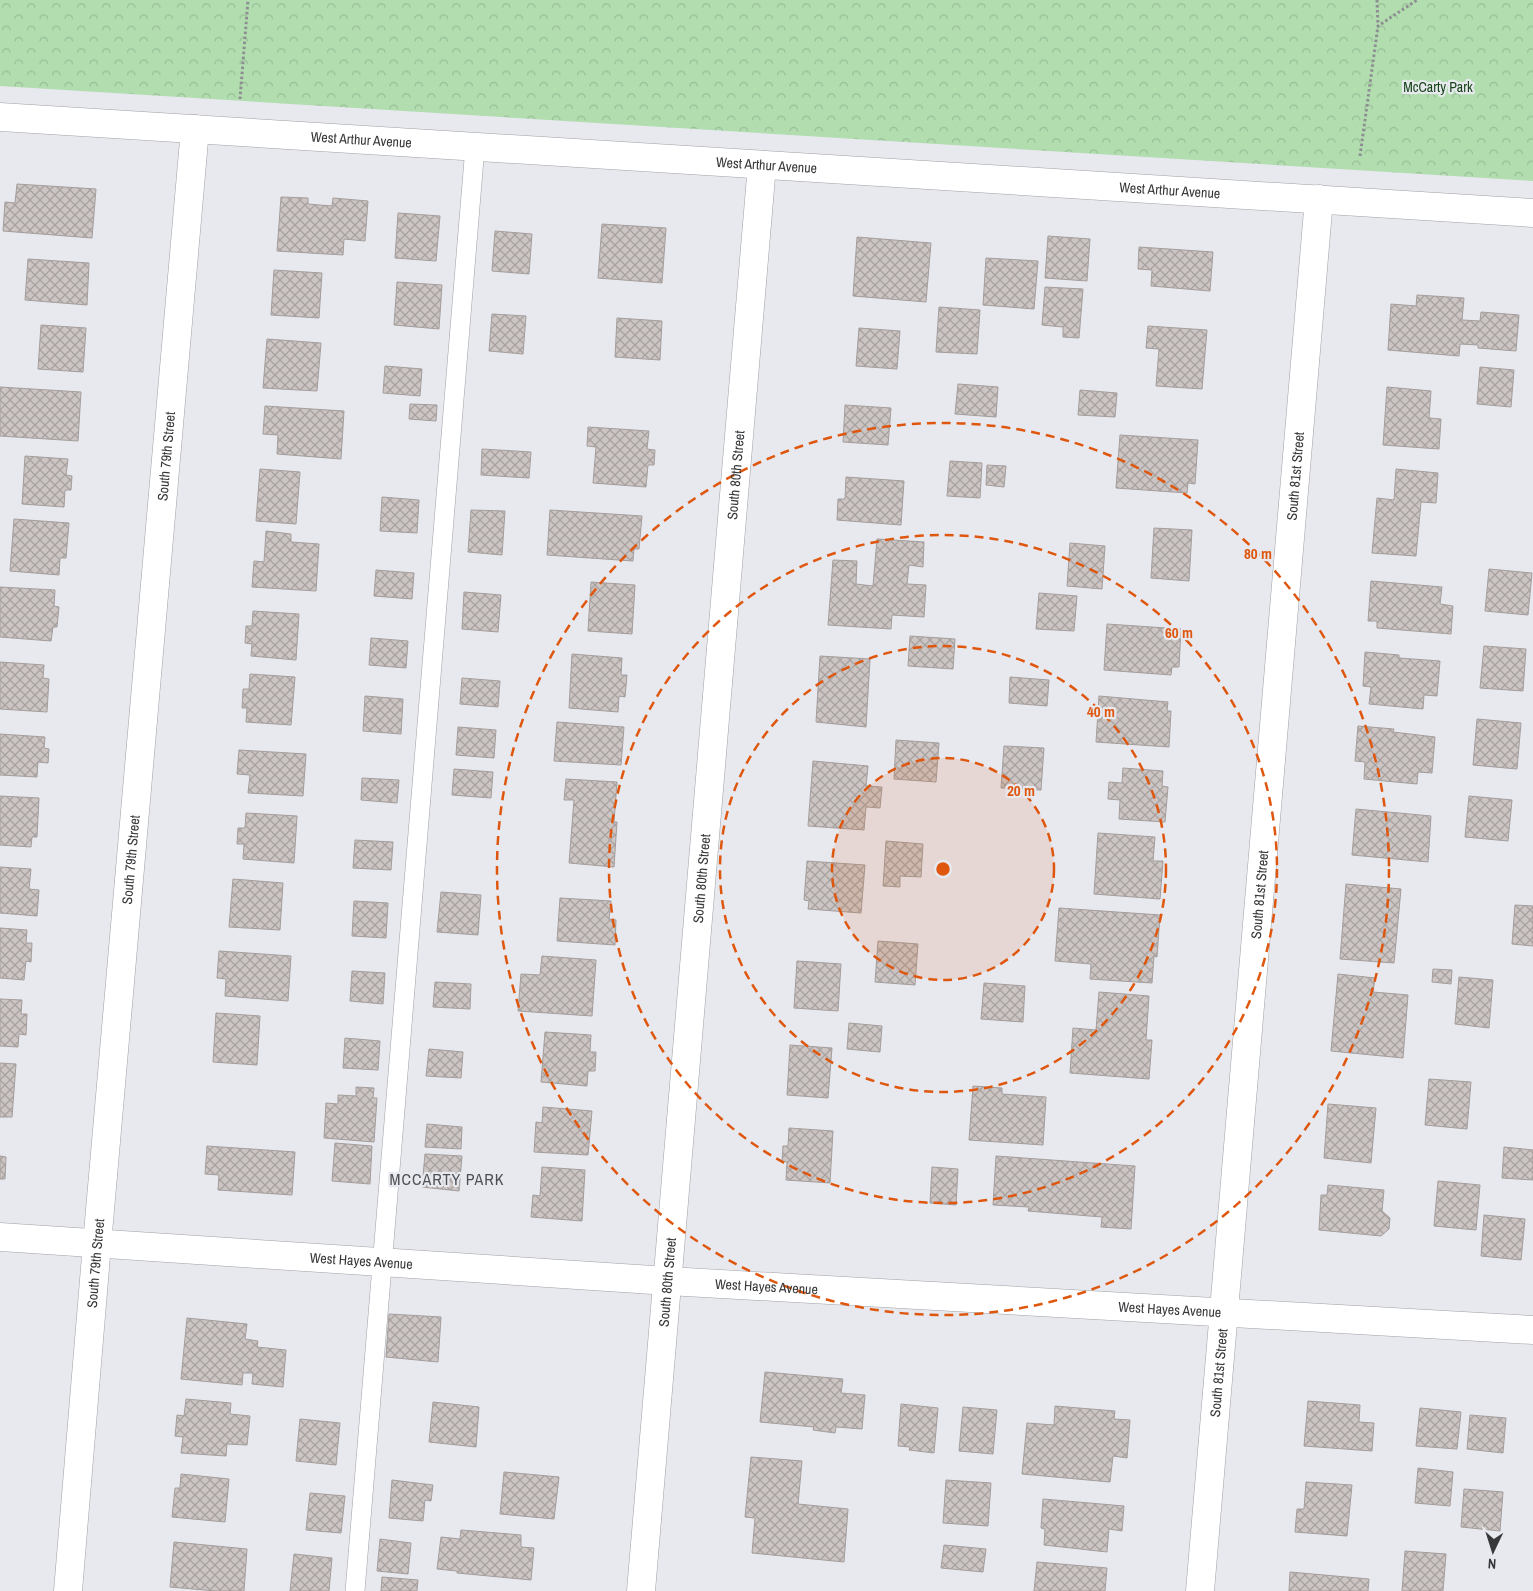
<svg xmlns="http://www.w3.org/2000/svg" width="1533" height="1591" viewBox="0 0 1533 1591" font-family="'Archivo Narrow',sans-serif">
<defs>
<pattern id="park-crowns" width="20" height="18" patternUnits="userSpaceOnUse" patternTransform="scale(1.25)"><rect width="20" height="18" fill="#b1ddaf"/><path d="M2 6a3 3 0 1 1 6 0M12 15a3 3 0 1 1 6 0" fill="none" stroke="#99be97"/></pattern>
<pattern id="building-cross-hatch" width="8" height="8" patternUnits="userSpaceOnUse" patternTransform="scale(1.25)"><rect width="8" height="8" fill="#ccc5c3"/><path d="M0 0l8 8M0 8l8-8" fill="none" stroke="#a6a19f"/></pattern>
</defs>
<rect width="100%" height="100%" fill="#e7e9ef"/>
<path fill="url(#park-crowns)" d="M0,0H1533V181L0,86Z"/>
<path fill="url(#building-cross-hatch)" stroke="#a49d9c" d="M17,184L96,189L92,238L3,231L5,202L15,203Z
M281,197L308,198V204L332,206L333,198L368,201L365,241L344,239L343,255L277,251Z
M398,213L440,216L436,261L395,258Z
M602,224L666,228L662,283L598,278Z
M495,231L532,234L529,274L492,271Z
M1048,236L1090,239L1087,281L1045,278Z
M857,237L931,243L926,302L853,296Z
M1139,247L1213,252L1210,291L1151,286L1152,270L1138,269Z
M986,258L1038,261L1034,309L983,305Z
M28,259L89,263L87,305L25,300Z
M274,270L322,273L319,318L271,315Z
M397,282L442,285L439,329L394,325Z
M1045,287L1083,289L1079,338L1063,337V327L1042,325Z
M1417,295L1464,298L1462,320L1480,321L1481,312L1519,315L1516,351L1478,348V345L1460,344L1459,356L1388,350L1391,304L1416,306Z
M939,307L980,310L977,354L936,352Z
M492,314L526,316L523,354L489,351Z
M617,318L662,321L660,360L615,357Z
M41,325L86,328L83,372L38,369Z
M1148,326L1207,330L1202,389L1156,386L1159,349L1146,348Z
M859,328L900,331L897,369L856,366Z
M267,339L321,343L317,391L263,388Z
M385,366L422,369L420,396L383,393Z
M1480,367L1514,370L1511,407L1477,404Z
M958,384L998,387L996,417L955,414Z
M0,387L81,392L78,441L0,436Z
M1387,387L1431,391L1429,418L1441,419L1439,449L1383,445Z
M1080,390L1117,393L1115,417L1078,415Z
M410,404L437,405L436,421L409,419Z
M845,405L891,408L888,445L843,442Z
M265,406L344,411L341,459L277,454L278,435L263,434Z
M588,427L649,431L647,449L655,450L654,465H648L646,487L593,483L596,447L587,446Z
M1120,435L1198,440L1195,484L1188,483L1187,493L1116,488Z
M482,449L531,452L529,478L481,475Z
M25,456L68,459L66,475L72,476L71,490H65L64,507L22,504Z
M950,461L982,463L980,498L947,496Z
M987,465L1006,466L1004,487L986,485Z
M260,469L300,472L296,524L256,521Z
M1396,469L1438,473L1436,503L1421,502L1416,556L1372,553L1377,498L1394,500Z
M846,477L904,481L901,525L837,520L838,499H845Z
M382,497L419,500L417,533L380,531Z
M471,510L505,511L502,555L468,552Z
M550,510L642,516L639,549H634L633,561L547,555Z
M14,519L69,523L66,558H60L59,575L10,571Z
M1154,528L1192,530L1189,581L1151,578Z
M266,531L291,534V542L319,544L316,591L252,587L254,561L264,562Z
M877,539L924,542L923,567L909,565L907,584L926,585L924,617L892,615L891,629L828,625L833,560L857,561L856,584L873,586Z
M1070,543L1105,546L1102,589L1067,586Z
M1489,569L1532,573L1528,615L1485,611Z
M376,570L414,573L412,599L374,596Z
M1371,581L1442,587L1440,604L1453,606L1451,634L1377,628V621H1368Z
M591,582L635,585L632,634L588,631Z
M0,587L55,590L54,606L59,607L57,627H53L51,641L0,637Z
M464,592L501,595L498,632L462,629Z
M1039,593L1077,596L1074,631L1036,629Z
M253,611L299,614L296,660L251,656L252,644L245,643L246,626H252Z
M1107,624L1181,629L1179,667H1172L1171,675L1104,670Z
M910,636L955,639L953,669L908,666Z
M371,638L408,641L406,668L369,665Z
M1484,646L1526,649L1523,691L1480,688Z
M1365,652L1399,655V658L1440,661L1437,696L1424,695L1423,709L1369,704L1371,687L1363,686Z
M572,654L622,658L621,675H627L625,697L619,696L618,712L569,708Z
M820,656L870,659L866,727L816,722Z
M0,662L44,665L43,678L49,679L47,712L0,709Z
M250,674L295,677L291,725L246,722L247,708H242L243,689H249Z
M1010,677L1049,680L1047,706L1009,703Z
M462,678L500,681L498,707L460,704Z
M365,696L403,699L401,734L363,731Z
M1099,696L1168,702L1167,711H1171L1169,747L1096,742Z
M1477,719L1521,723L1517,769L1473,765Z
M557,722L624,727L621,765L554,761Z
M1358,726L1394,729L1393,732L1435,737L1432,773L1418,772L1417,784L1364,779L1365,762L1355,761Z
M458,727L496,730L494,758L456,755Z
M0,734L45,737L44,748L49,749L48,763L38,762L37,777L0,775Z
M896,740L939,743L936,782L894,779Z
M1004,746L1044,748L1041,790L1001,788Z
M239,750L306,754L303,796L248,793L250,775L237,774Z
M813,761L868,766L866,786L882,787L880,808L866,807L864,830L808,826Z
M1123,768L1163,771L1162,786L1168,787L1165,822L1119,819L1120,800L1108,799L1109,782L1122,783Z
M454,769L493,772L491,798L452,795Z
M362,778L399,780L397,803L361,800Z
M566,779L617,782L614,822H617L614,867L569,863L574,800H564Z
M0,796L39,798L37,837H32L31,847L0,845Z
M1469,796L1512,800L1508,841L1465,837Z
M1356,809L1431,816L1428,862L1352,855Z
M246,813L297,816L294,863L243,859L244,844H237L238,828H245Z
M1098,833L1155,837L1153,861H1163L1160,899L1094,894Z
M355,840L393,842L391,870L353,868Z
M886,841L923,844L921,877L900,876V887L883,886Z
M807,861L865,865L861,913L808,909L809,901L804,900Z
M0,867L31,869L29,889L39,890L37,916L0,913Z
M233,879L283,883L280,930L229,927Z
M1346,884L1401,889L1394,963L1340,959Z
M441,892L481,895L478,935L437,932Z
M560,898L611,901L609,919L616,920L615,945L557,941Z
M354,901L388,903L386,938L352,936Z
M1515,905L1533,906V946L1512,944Z
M1059,908L1160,915L1157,957L1154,956L1152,983L1090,979L1091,964L1055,961Z
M0,928L27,930L26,943H32L31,962L26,961L24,980L0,978Z
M878,941L918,944L915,985L875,982Z
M219,951L291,956L288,1001L225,996L226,979L217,978Z
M542,956L596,960L592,1016L518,1011L521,974L540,975Z
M797,961L841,964L838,1011L794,1008Z
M1433,969L1452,970L1451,984L1432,982Z
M352,971L385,973L383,1004L350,1001Z
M1338,974L1375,978L1373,992L1408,995L1403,1058L1331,1051Z
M1459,977L1493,980L1489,1028L1455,1024Z
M435,982L471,984L470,1009L433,1007Z
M984,983L1025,986L1023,1022L981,1019Z
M1099,992L1149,996L1146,1040H1152L1149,1079L1070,1073L1073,1028L1096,1030Z
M0,999L22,1000L21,1014H27L26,1035L19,1034L18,1047L0,1046Z
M216,1013L260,1016L257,1065L213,1062Z
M849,1023L882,1026L880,1052L847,1049Z
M545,1032L591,1035L590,1052H596L595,1071H588L587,1086L541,1082Z
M345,1038L380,1041L378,1070L343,1068Z
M790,1045L832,1048L828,1098L787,1095Z
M429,1049L463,1052L461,1078L426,1076Z
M0,1063L16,1064L12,1117H0Z
M1429,1079L1471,1082L1467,1129L1425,1125Z
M973,1086L1002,1088V1094L1046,1097L1043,1145L969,1140Z
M356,1087L374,1088L373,1098H377L374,1142L324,1138L326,1103L338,1104V1095L356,1096Z
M1328,1104L1376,1108L1371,1163L1324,1158Z
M543,1107L592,1111L588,1155L534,1152L536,1122L542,1123Z
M427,1124L462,1127L461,1149L425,1147Z
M789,1128L833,1131L830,1183L786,1180L787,1162L782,1161L783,1146H788Z
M335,1143L372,1146L370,1184L332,1181Z
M207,1146L295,1152L292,1195L218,1190L219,1175L205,1174Z
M1504,1147L1533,1150V1180L1502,1178Z
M425,1154L462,1156L459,1191L422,1187Z
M0,1156L6,1157L5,1179H0Z
M996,1156L1135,1166L1131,1229L1101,1227L1102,1217L1028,1211L1029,1207L993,1205Z
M542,1167L585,1170L582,1221L531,1217L533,1195L540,1196Z
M932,1167L958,1169L956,1205L930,1203Z
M1438,1181L1480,1185L1476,1230L1434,1226Z
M1328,1185L1384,1190L1382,1211L1390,1218L1389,1229L1381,1236L1319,1230L1321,1195H1327Z
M1484,1215L1525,1219L1521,1260L1481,1256Z
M389,1314L441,1317L438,1362L386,1357Z
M187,1318L247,1324L245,1339L258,1341L257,1347L286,1350L283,1387L252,1384L253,1373H243L242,1385L181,1379Z
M765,1372L843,1379L841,1393L865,1395L862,1429L836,1427L835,1433L813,1430L814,1427L760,1422Z
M186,1399L231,1403L230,1414L250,1416L247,1445L227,1444L226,1456L181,1453L183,1437L175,1436L177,1415L184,1416Z
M1308,1401L1360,1405L1359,1422L1374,1423L1372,1451L1304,1446Z
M433,1402L479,1407L476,1447L429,1442Z
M901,1404L938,1408L934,1453L909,1450L910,1447L898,1446Z
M1055,1406L1115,1411L1114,1419L1130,1420L1127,1458L1113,1456L1110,1482L1022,1474L1027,1423L1054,1425Z
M963,1407L997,1410L993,1454L959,1451Z
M1420,1408L1461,1412L1457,1449L1416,1446Z
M1470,1415L1506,1418L1503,1453L1467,1449Z
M300,1419L340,1423L336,1465L296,1461Z
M751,1457L802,1461L798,1504L848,1509L844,1562L752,1553L755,1518L745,1517Z
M1418,1468L1453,1472L1450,1506L1415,1503Z
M504,1472L559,1477L554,1519L500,1514Z
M181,1474L229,1479L225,1522L172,1517L175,1488H180Z
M392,1480L433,1485L431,1501L425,1500L423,1521L389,1518Z
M946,1480L991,1483L988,1526L943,1523Z
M1306,1482L1352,1485L1347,1536L1295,1532L1297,1509H1304Z
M1464,1489L1503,1492L1500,1531L1461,1527Z
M310,1493L345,1496L341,1533L306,1530Z
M1043,1499L1124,1506L1122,1531L1109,1529L1107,1552L1044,1545L1045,1529L1041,1528Z
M461,1530L521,1535V1547L534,1548L531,1580L457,1573V1571L437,1569L441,1537L460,1539Z
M380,1539L411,1543L408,1574L377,1571Z
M174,1542L247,1549L244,1591H216L170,1587Z
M944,1545L986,1549L983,1572L941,1568Z
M1405,1551L1446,1554L1443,1591H1402Z
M294,1554L332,1558L329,1591H290Z
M1037,1562L1107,1568L1105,1591H1034Z
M1290,1572L1369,1579L1368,1591H1289Z
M382,1577L418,1580L417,1591H381Z"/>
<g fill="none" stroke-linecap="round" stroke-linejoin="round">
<defs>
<path id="service" d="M355,1591L475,147"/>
<g id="minor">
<path id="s1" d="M0,117L1533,213"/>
<path id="s2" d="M0,1237L668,1281L1533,1330"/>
<path id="s3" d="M68,1591L97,1244L195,129"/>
<path id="s4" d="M641,1591L762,165"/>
<path id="s5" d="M1200,1591L1319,199"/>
</g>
</defs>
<use href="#service" stroke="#9fa1a6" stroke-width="20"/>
<use href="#minor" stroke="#9fa1a6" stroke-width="29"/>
<path stroke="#8d8e92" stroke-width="3" stroke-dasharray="2.5 2.5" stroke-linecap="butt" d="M1377,0L1378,26
M240,99L248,0
M1360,156L1378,26L1417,0"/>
<use href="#service" stroke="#fff" stroke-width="19"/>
<use href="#minor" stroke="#fff" stroke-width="28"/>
</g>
<circle cx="943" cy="869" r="111" fill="#df570e" fill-opacity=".12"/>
<g fill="none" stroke="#df570e" stroke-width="2.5" stroke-dasharray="9 6">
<circle cx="943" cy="869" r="111"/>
<circle cx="943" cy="869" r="223"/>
<circle cx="943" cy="869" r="334"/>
<circle cx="943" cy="869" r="446"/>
</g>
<g text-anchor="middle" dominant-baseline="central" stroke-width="4.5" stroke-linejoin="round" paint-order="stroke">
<g font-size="14" fill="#144415" stroke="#e7e9ef">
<text x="1438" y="87">McCarty Park</text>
</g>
<g font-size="14" fill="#37383a" stroke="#e7e9ef">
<text stroke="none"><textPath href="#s1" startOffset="362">West Arthur Avenue</textPath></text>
<text stroke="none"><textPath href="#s1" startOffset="768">West Arthur Avenue</textPath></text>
<text stroke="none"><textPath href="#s1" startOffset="1172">West Arthur Avenue</textPath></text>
<text stroke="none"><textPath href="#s3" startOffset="1139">South 79th Street</textPath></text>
<text stroke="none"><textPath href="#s4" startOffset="1120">South 80th Street</textPath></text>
<text stroke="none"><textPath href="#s5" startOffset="1119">South 81st Street</textPath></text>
<text stroke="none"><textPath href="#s3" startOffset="734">South 79th Street</textPath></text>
<text stroke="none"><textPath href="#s4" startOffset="715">South 80th Street</textPath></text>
<text stroke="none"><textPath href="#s5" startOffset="699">South 81st Street</textPath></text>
<text stroke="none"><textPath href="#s2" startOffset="362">West Hayes Avenue</textPath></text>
<text stroke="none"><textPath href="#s3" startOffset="329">South 79th Street</textPath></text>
<text stroke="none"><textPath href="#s4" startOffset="310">South 80th Street</textPath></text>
<text stroke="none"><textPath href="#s2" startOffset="768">West Hayes Avenue</textPath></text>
<text stroke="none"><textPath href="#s2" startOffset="1172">West Hayes Avenue</textPath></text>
<text stroke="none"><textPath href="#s5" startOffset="219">South 81st Street</textPath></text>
</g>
<g font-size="16" letter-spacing="1" fill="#4e4f54" stroke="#e7e9ef">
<text x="447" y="1179">MCCARTY PARK</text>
</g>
</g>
<circle cx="943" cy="869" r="8" fill="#df570e" stroke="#e7e9ef" stroke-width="2.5"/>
<g font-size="15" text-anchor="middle" font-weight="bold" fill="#df570e" stroke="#e7e9ef" stroke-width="4.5" stroke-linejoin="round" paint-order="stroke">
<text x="1258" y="559">80 m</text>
<text x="1179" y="638">60 m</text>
<text x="1101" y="717">40 m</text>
<text x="1021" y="796">20 m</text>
</g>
<g transform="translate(1493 1551) rotate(184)" stroke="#e7e9ef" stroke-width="4" paint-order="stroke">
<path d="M0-4L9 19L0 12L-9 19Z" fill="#37383a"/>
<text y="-8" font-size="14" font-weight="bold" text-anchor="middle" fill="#37383a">N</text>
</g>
</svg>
